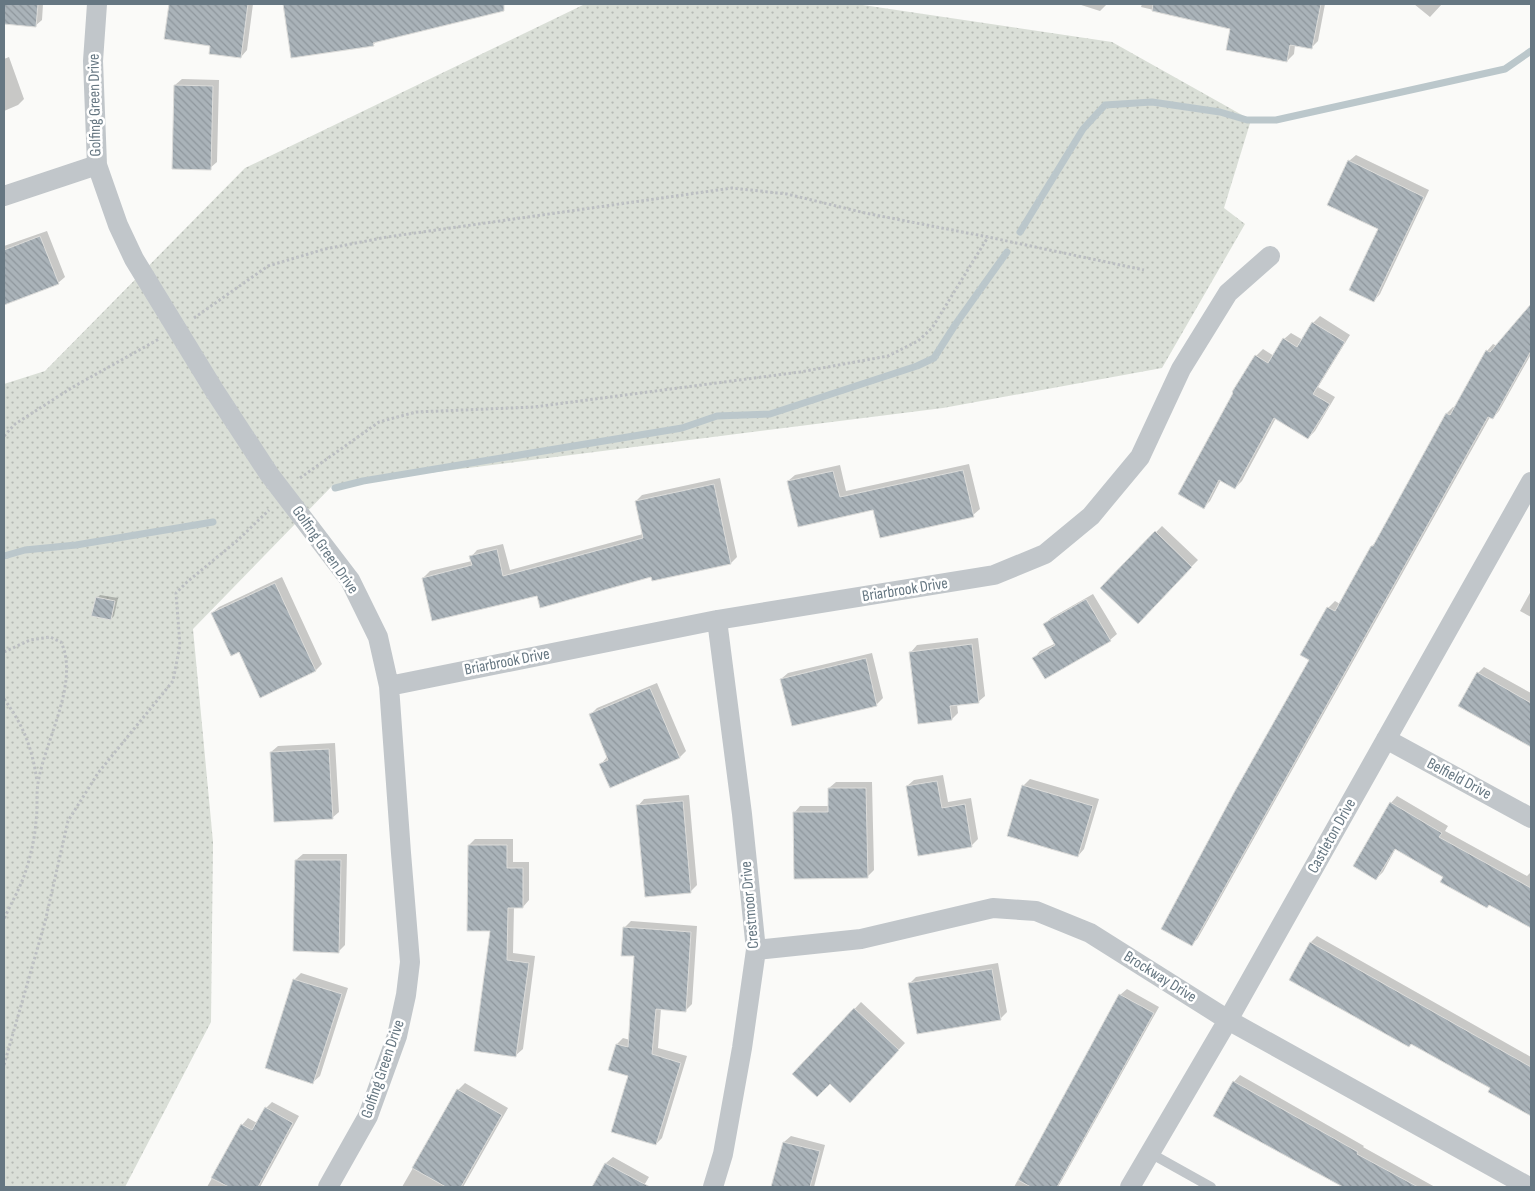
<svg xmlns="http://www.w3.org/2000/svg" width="1535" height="1191" viewBox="0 0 1535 1191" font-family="'Sofia Sans Condensed',sans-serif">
<defs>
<pattern id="grass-dots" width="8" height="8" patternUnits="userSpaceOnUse" patternTransform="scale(1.25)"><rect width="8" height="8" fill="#dadfd7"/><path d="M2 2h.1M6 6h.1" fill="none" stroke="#b5bab4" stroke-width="1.8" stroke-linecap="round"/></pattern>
<pattern id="building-back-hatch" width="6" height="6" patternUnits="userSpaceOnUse" patternTransform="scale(1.25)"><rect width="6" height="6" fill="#aab3b9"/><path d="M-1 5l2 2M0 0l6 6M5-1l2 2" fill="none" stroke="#8e969c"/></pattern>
</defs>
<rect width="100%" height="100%" fill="#fafaf8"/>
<path fill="url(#grass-dots)" d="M585,4H856L1112,42L1251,120L1224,208L1245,224L1162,368L943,408L333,485L193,629L213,842L211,1022L125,1187H4V384L45,371L245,168Z"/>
<path fill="#0003" d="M4,4H43L42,20L35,26L4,23Z
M170,4H253L247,50L241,57L211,45L166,38Z
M284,4H491L492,8L377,41L373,45L292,56Z
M1078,4H1107L1100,11Z
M1142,4H1325L1318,41L1311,48L1295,45L1294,54L1287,61L1231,28L1141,7Z
M1414,4H1442L1430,17Z
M9,57L24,99L18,105L4,111V59Z
M182,79L219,80L217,162L210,168L175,85Z
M1356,155L1429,190L1380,294L1374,301L1380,229L1349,161Z
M47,231L65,277L58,283L4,304V246Z
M1531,306V358L1530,356L1499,411L1493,418L1490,417L1198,938L1192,945L1310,659L1328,608L1335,601L1340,604L1372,546L1376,542L1447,413L1453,407L1455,408L1487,351L1493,344L1497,346Z
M1320,316L1350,335L1318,387L1335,397L1315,431L1308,438L1276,418L1242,481L1235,488L1221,480L1210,501L1204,507L1234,392L1256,356L1263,349L1274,356L1284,339L1291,333L1303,340L1313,323Z
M969,464L980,509L973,515L874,508L788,481L795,475L840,465L846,491Z
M720,478L737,557L731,563L538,594L423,578L430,571L472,561L471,557L477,550L503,544L510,570L643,534L636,501L642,495Z
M1162,526L1198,560L1137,622L1102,588Z
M282,577L322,664L316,670L240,651L212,613L219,607Z
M1531,591V617L1520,611Z
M1093,594L1117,634L1110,640L1034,658L1040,651L1056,643L1045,624L1051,618Z
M100,595L118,598L114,616L111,619L97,598Z
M978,638L985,696L978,702L957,704L958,713L952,719L911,652L917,645Z
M872,653L883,698L877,704L792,725L781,679L788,673Z
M1484,667L1531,693V746L1460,706L1478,673Z
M657,683L686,751L680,757L611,787L601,764L607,757L590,715L597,708Z
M335,743L339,812L332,818L271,752L278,746Z
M943,775L948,802L971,798L978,839L972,845L919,855L907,786L914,780Z
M1030,779L1099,799L1084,849L1078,856L1023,786Z
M836,782H872L874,870L867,877L794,813L800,806H829V788Z
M689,795L697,885L691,891L638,806L644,799Z
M1397,796L1448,826L1445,831L1527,876L1530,873L1531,874V927L1396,848L1383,872L1376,879L1391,803Z
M475,839H513V862H529V900L523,907H514L513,953L535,956L523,1049L516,1055L491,930L469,845Z
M303,854H347L345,945L338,952L296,860Z
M631,921L697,926L692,1004L686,1010L661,1008L658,1048L687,1056L662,1138L656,1144L629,1075L610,1069L617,1044L623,1038L630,1040L636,955L624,928Z
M1317,936L1531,1057V1115L1490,1091L1491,1088L1411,1043L1290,980L1311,942Z
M998,963L1007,1012L1000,1019L909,984L916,977Z
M301,973L348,988L320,1076L313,1082L294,980Z
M1127,989L1159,1007L1058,1187H1014L1120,995Z
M861,1002L905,1043L856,1095L830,1083L794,1074Z
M1240,1075L1364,1146L1363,1147L1435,1187H1345L1215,1115L1234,1082Z
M465,1083L508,1108L463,1187H402L458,1090Z
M272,1102L299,1116L260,1187H207L242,1125L248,1118L257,1123L266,1108Z
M791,1136L825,1145L814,1187H772L784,1142Z
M613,1157L649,1177L643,1187H593L606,1163Z"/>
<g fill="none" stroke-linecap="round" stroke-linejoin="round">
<path stroke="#bbc7cb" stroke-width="7" d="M1020,232L1083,129L1105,105L1152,102L1220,112L1247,120H1276L1505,69L1531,51
M335,488L363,481L682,428L717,416L770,414L917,366L934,358L955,325L1007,252
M4,556L25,550L76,545L213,522"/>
</g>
<path fill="url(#building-back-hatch)" stroke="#dcdcda" d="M4,4H38L36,27L4,24Z
M169,4H248L241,58L209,54L210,46L164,39Z
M283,4H504V11L373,43L374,46L291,58Z
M1153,4H1321L1312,49L1290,45L1287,62L1226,50L1230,29L1152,11Z
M174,85L213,86L211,170L172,169Z
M1348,160L1424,197L1374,302L1349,290L1378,229L1327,205Z
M40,236L59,284L4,305V250Z
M1531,304V351L1493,419L1488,417L1192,946L1161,929L1236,789L1309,660L1300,655L1327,607L1335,611L1371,546H1373L1446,413L1450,415L1486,350L1490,352Z
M1312,322L1345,342L1313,394L1330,404L1308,439L1274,418L1235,489L1219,480L1204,509L1178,494L1233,393L1232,392L1255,355L1268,363L1283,338L1297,347Z
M963,470L974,517L880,538L873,510L798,527L787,481L833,471L840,497Z
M714,484L731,564L652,581L651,577L540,608L537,596L432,621L422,578L472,565L469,556L497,549L503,576L643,538L635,501Z
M1155,531L1192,567L1138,624L1100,588Z
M275,583L316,671L260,698L239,652L231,656L211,613Z
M96,597L115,601L111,620L91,616Z
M1086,599L1111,641L1045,679L1032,658L1055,645L1043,624Z
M972,644L979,703L950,706L952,720L918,724L909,652Z
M866,658L877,706L792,726L780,679Z
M1477,672L1531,703V747L1458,706Z
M650,688L680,758L610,788L599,764L608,760L589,714Z
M329,749L333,819L274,822L270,752Z
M937,781L942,808L965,804L972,847L918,856L906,786Z
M1022,785L1093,806L1078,857L1007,836Z
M828,788H866L868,878L794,879L793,812H828Z
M683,801L691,893L645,897L636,805Z
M1390,802L1442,833L1439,837L1531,888V928L1489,905L1487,908L1440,882L1443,877L1395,849L1376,880L1353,866Z
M468,845H507V868H523V908H508L507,960L529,963L516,1057L474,1051L490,931H467Z
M295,860H341L339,953L293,951Z
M623,927L691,932L686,1012L656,1009L652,1054L681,1063L656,1145L611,1132L628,1076L608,1070L616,1044L628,1047L634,956H621Z
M1310,942L1531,1067V1116L1488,1092L1490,1088L1411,1044L1409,1047L1289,980Z
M992,969L1001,1020L917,1034L908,983Z
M293,979L342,994L313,1084L265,1068Z
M1119,994L1154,1013L1057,1187H1031L1018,1180Z
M854,1008L899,1050L850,1103L830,1084L817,1097L792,1074Z
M1233,1081L1358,1152L1357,1154L1418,1187H1343L1213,1116Z
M457,1089L502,1115L461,1187H446L412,1168Z
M265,1107L293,1123L258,1187H229L211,1178L241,1124L252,1130Z
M783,1142L820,1151L810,1187H771Z
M605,1163L650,1187H592Z"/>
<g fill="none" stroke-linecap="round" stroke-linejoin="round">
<path stroke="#bcbfc2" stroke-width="3" stroke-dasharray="2.5 2.5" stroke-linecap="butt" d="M194,318L268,266L325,249L387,237L732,188L787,194L865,213L988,237L1144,270
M4,436L15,424L73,387L159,339
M300,478L379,422L416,412L534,407L800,372L888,356L918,341L932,328L988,237
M4,652L30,640L50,637L61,642C80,682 45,740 38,783C36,795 38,808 36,821C35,837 31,855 26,870C21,887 11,903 4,919
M4,699C24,726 32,748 37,781
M4,1065L45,922L68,821L98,773L173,681L180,645L176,593L187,582L238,540L269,510"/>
<path stroke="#c1c6ca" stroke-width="10" d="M1150,1153L1211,1187"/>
<path stroke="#c1c6ca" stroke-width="20" d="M97,4L93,61L97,165L118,225L134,259L214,390L269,474L350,580L378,637L389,686L401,853L410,962L406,995L397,1036L368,1116L328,1187
M4,196L97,165
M389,686L717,620L994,575L1045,554L1091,516L1140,457L1181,369L1228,293L1270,256
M1386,739L1531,818
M756,950L861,939L993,908L1036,911L1090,933L1228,1020L1529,1187
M713,1187L723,1154L742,1048L756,950L742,814L717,620
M1130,1187L1228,1020L1531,482"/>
</g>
<g text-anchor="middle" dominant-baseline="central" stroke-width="5" stroke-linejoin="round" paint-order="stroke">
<g font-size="16" fill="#667782" stroke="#fff">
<text transform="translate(95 105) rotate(-91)">Golfing Green Drive</text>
<text transform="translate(325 550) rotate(55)">Golfing Green Drive</text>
<text transform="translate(905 590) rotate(-9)">Briarbrook Drive</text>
<text transform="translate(507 662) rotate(-11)">Briarbrook Drive</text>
<text transform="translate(1459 779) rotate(28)">Belfield Drive</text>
<text transform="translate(1332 836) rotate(-61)">Castleton Drive</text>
<text transform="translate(750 905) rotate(-95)">Crestmoor Drive</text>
<text transform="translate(1160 977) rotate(32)">Brockway Drive</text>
<text transform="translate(383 1069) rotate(-71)">Golfing Green Drive</text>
</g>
</g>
<rect width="1535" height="1191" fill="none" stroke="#667782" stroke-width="10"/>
</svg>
